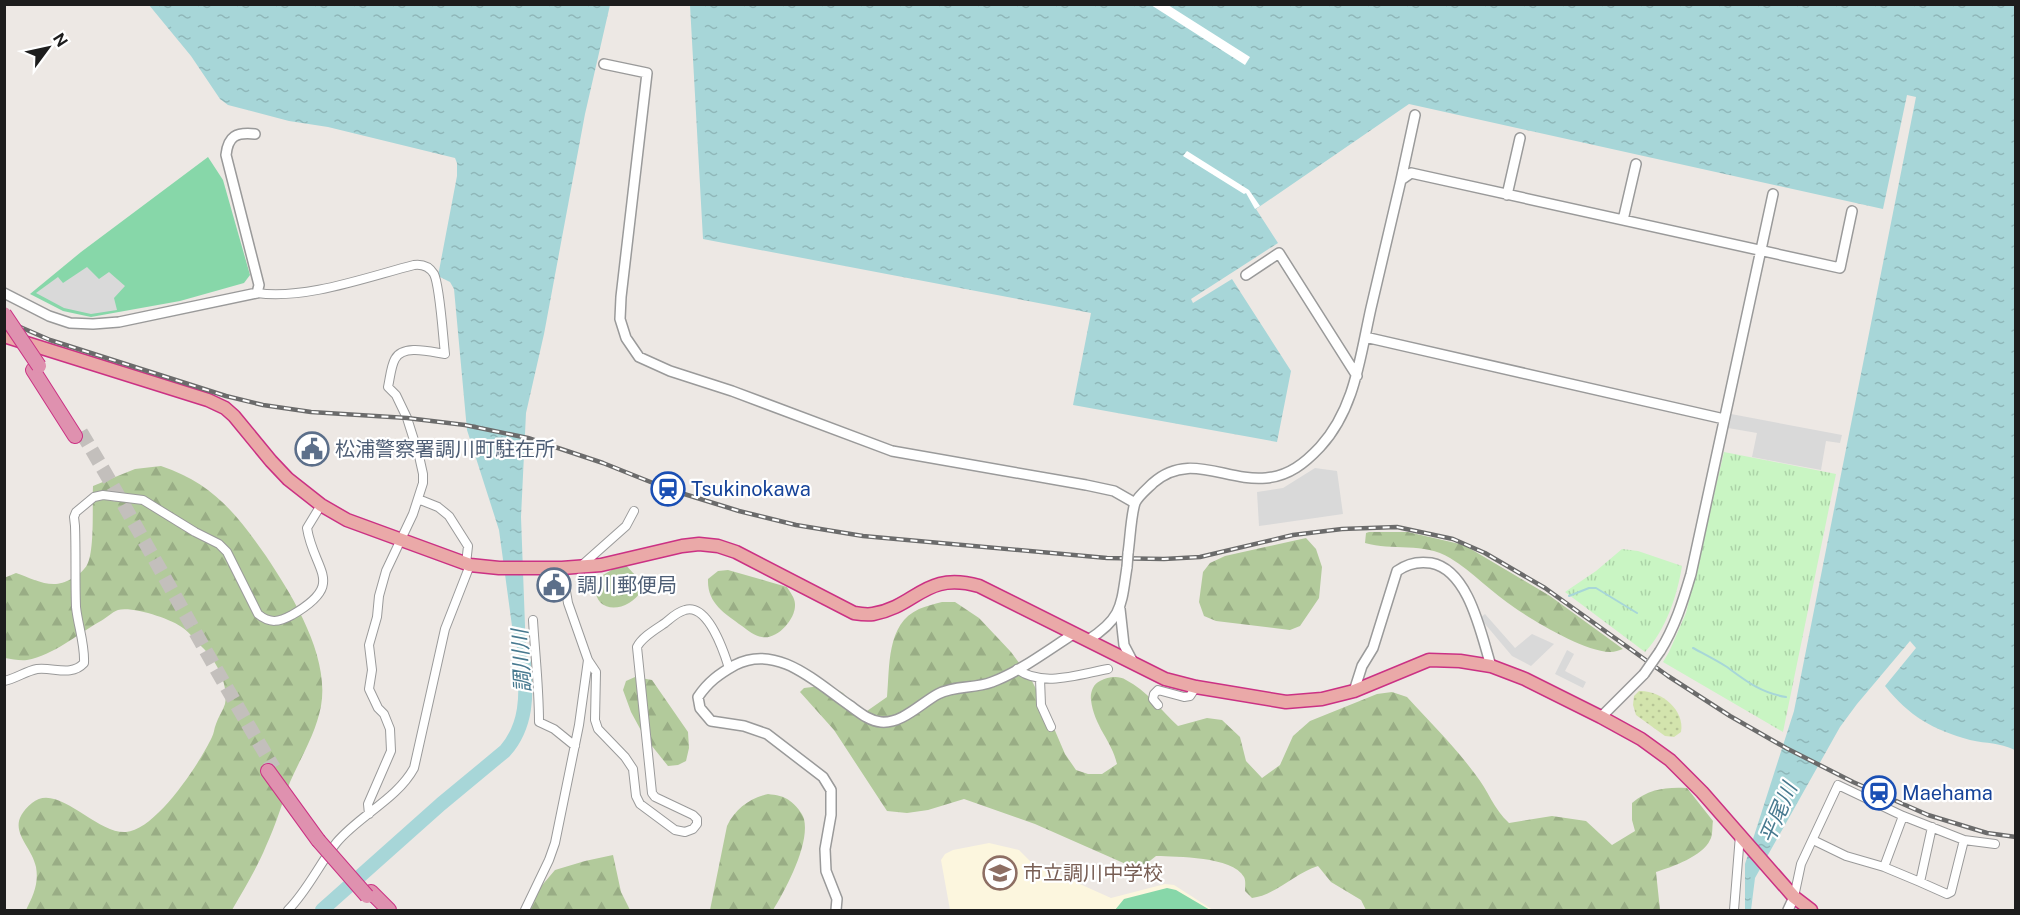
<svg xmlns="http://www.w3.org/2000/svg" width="2020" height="915" viewBox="0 0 2020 915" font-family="'Public Sans','Noto Sans JP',sans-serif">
<defs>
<pattern id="grass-dots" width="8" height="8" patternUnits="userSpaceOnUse" patternTransform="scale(1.5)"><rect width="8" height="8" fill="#d3e4ad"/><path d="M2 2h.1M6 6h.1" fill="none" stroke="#b5c394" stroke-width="1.8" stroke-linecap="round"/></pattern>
<pattern id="forest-firs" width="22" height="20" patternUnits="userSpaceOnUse" patternTransform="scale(1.5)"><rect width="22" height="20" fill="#b2ca9b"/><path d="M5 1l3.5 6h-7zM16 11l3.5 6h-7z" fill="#99ad85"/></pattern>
<pattern id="park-tufts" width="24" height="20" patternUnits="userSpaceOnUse" patternTransform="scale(1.5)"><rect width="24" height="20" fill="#c9f5c3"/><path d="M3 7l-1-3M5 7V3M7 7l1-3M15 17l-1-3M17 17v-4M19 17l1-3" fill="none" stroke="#acd2a7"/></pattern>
<pattern id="water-ripples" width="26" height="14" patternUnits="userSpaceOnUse" patternTransform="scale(1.5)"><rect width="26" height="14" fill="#a7d6d8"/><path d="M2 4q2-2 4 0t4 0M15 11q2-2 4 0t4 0" fill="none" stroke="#8fb7b9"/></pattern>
</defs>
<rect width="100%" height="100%" fill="#ede8e4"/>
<path fill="#fcf6de" d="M989,843L1019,850L1031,862L1111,898L1165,884L1174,885L1213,910H950L941,860L945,854L953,850Z"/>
<path fill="url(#grass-dots)" d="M1639,691C1661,690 1685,710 1681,732L1674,737L1665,736L1636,715L1633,705L1634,696Z"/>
<path fill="url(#forest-firs)" d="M161,466C212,483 236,513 266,556C292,595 330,656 321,706C316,733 301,757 290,782C282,803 276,825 266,846C257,868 244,889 232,910H26C33,896 39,884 36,867C31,843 2,828 32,803C57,781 96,834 126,832C156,830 200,763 212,737C214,733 214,729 216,724C218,717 223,711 225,704C229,684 216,660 202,647C196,641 190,633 183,628C172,619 132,606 118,610C112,612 105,619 99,622C76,635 54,655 27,660C20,661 12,659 5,658L4,578L16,573C28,577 43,585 56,584C67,583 82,574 87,565C95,550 92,504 93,486L135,469Z
M1369,532H1408L1464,545L1550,596L1623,649C1619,650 1615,652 1610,652C1584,651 1537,623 1515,608C1492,593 1473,572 1450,558C1424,542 1392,551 1365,543L1366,533Z
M1306,538L1316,549L1322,567L1319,598L1300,626L1290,630L1216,621L1204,616L1199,602L1203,572L1210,563L1225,556Z
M624,563L634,574L642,590C627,615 589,615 596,579Z
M728,570L787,587C790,592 795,598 795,604C796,619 777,640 762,637C755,636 747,630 742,626C724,613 707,603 708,579L718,571Z
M942,602H955L979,618L1011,652L1031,679L1044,705L1065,754L1076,770L1088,774H1102L1117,764C1112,741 1094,726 1091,700C1090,693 1093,684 1100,681C1108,677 1118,675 1126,680C1146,690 1162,711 1178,726L1207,718L1222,720L1240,737L1246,761L1262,778L1280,765L1293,736L1310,721L1377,694L1392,692L1407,697C1430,722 1455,747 1475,774C1488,790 1494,810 1509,823L1552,816L1586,821L1612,845L1635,831L1632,820V803C1649,789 1665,787 1687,788L1713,821C1712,826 1713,836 1710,840C1703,856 1672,867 1656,872L1660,910H1366L1361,900L1331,882L1318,866C1295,873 1274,896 1252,898L1245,891C1245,886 1246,881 1244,877C1232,856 1177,857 1156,856L1146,864L1128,865L1035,824L964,799L928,810L907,813L887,811L834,730L800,692L804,688L829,685L843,693L854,705L867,711L887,697C890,667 886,624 919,609C926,606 934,604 942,602Z
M635,677L652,680L688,732L689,748L686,761L678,765L668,766L644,736L631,712L623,690L626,681Z
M768,794C776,795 784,796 790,801C795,804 803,814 804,819C810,844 786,889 773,910H710L727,826C735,809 750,798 768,794Z
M613,855L621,892L630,910H521L555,870L585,861Z"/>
<path fill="url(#park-tufts)" d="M1724,452L1836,474L1783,732L1663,662L1669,652L1686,613Z
M1622,549L1638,551L1682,566C1677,596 1666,630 1645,652L1565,592L1596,571Z"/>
<path fill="#87d7a9" d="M208,157L223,180L250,275L244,283L180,301L91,317L63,311L30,294L81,252Z
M1167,888L1176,890L1210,910H1115L1124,899Z"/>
<path fill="#d9d9d9" d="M87,267L99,279L109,272L125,286L114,298L117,310L91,314L64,308L36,293L58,277L63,283Z
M1731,414L1842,435L1840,443L1826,441L1821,470L1752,457L1757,433L1728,428Z
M1315,468L1337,471L1343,514L1259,526L1257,492L1283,488Z
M1485,614L1515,648L1532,634L1554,644L1531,666L1512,656L1480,618Z
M1567,650L1574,654L1565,671L1586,682L1583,688L1555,674Z"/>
<path fill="url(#water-ripples)" d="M149,5H610L585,114L544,334L526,413L521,517L527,680H524L512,626L499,530L467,430L454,289L450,282L438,276L457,176V163L455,158L328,127L289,121L228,105L220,99L191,56Z
M690,5H2015V750C1998,742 1988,744 1970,740C1933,730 1909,716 1885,686L1916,648L1910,641L1857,704L1840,727L1755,878L1751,910H1745V864L1794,711L1916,97L1907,95L1883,209L1409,104L1256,209L1278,243L1191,299L1193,303L1232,279L1291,371L1277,442L1073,405L1091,313L703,239Z"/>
<path fill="#fff" d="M1151,5H1168L1250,57L1245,65Z
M1187,151L1249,190L1260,206L1255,209L1246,193L1244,194L1183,156Z"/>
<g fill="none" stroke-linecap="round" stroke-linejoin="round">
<path stroke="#a7d6d8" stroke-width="2" d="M1569,596L1589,588H1596L1637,613
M1693,648C1704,654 1716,660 1727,667C1746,681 1761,693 1786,697"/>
<path stroke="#a7d6d8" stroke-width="14" d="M322,910L441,804L505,751C527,726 527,695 524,663"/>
<path stroke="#c3bfbc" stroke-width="14" stroke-dasharray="14 7" stroke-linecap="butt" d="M81,432C148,543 207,658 274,768"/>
<defs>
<path id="minor" d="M257,293C305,300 367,277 414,265C422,264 429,266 434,274C440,286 443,338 445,354C431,352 403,344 395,359C391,366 390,378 388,387L396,395L407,418L419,456L423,474V483L413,514L386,571L379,596L377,617L369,645L372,670L369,689L378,708L384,714L390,729L391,751L368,804L369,814
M418,499L438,507L449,516L468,546L466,564
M581,566L626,526L634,511
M562,568L568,603L588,660L596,672L595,720L598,729L625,757L633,769L636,796L640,804L675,830L685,832L693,829L697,824V819L693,815L655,797L652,793L637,647C642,637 656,629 665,623C671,618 677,612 685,610C708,603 724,652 729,668
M533,620C535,654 539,687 539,722L554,729L575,746
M1017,669C1042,688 1080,674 1108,669
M1040,679L1041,705L1051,727
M4,681C15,679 26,671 37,669C54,667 71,677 84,663C85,644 78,626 76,607C75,580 76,553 75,526L74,517L76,512L94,497L103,495L143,500L195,532L219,544L227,552L258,614C270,624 279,622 292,615C347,583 314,572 307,528L321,505
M1158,705L1153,699L1154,694L1158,690L1184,697L1190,696L1196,687
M1903,816L1884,867L1920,882L1932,827
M1813,840L1846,856L1884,867
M1964,840L1995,844
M1794,897L1801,864L1838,785L1903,816L1964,840L1951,892L1947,894L1920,882
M288,910C308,890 319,864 337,842C360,815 397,799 414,768L445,629L470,565
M525,910L549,860L555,843L579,725L588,660
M1734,910L1740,835"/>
<path id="tertiary" d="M604,64L647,73L621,297L620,319L626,338L639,357L670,371L732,391L892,451L1086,485L1114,491L1135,503
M1401,180L1415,115
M1507,195L1520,138
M1623,220L1636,164
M1246,275L1279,253L1357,376
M4,293L49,316L70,323L93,324L119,322L257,293L259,285L226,155C228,136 236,132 255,134
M1365,337L1724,419
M1128,553C1130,540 1131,515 1135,503C1138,496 1147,489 1153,483C1189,451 1226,482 1266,478C1289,476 1305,463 1320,447C1355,409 1360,357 1371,308C1381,266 1391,223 1401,180L1411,173L1840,268L1852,211
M1120,609L1124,645L1134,664
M1088,640C1123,618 1121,605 1127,567
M1660,651C1675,627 1683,601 1691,574L1773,194
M1354,691L1362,666L1373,648L1397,571C1408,563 1418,561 1431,563C1469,570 1481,634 1491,666
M1601,717L1644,674
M836,910L837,899L826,871L825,849L831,815V790L823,777L767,734L744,726L711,721L700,708L698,697C708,682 719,674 735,665C777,643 817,683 849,705C859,712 869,721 881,722C902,724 921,703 938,694C955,685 974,689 992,682C1021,671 1048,650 1075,633
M1788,910L1794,897"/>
<path id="trunk" d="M4,336L208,400L225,408L234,416L271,461L288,479L321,505L347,520L470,565L499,568H562L601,565L682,546L699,544L718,546L736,552L854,613C860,614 867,615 873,614C918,606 924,571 979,586L1165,679L1196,687L1286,702L1322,699L1354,691L1429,660L1460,661L1491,666L1525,679L1601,717L1641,739L1670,760L1702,792L1794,897L1811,910"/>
<path id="motorway" d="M33,370L75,436
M268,771L318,840
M371,892L389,910"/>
</defs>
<use href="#minor" stroke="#9a9a9a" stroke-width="10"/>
<use href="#tertiary" stroke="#9a9a9a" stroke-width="12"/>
<use href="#trunk" stroke="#cb3184" stroke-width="15"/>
<use href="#motorway" stroke="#cb3184" stroke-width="16"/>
<use href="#minor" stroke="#fff" stroke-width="8"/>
<use href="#tertiary" stroke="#fff" stroke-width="9"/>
<use href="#trunk" stroke="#eaa9a8" stroke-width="12"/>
<use href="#motorway" stroke="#df91af" stroke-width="14"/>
<defs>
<path id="rail" d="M4,320L50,340L226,396L263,405L311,412L407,418L465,425L528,438L603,463L668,489L739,511L796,525L863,536L1107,558L1164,559L1200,557L1293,535L1342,529L1397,527L1453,539L1485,553L1545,588L1668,676L1730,716L1786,748L1853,782L1928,815L1987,833L2016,837"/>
</defs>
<use href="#rail" stroke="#6b6b6b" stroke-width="4.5"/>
<use href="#rail" stroke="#fff" stroke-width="2" stroke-dasharray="7" stroke-linecap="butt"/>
<defs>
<path id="tertiary-bridge" d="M1127,567L1128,553
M1644,674L1660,651"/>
<path id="motorway-bridge" d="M4,314L39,366
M318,840L367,896"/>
</defs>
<use href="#tertiary-bridge" stroke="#9a9a9a" stroke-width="12" stroke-linecap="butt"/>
<use href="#motorway-bridge" stroke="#cb3184" stroke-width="16" stroke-linecap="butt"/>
<use href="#tertiary-bridge" stroke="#fff" stroke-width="9"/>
<use href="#motorway-bridge" stroke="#df91af" stroke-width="14"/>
</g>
<defs>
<symbol id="civic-ring" viewBox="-11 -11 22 22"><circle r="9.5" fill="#fff" stroke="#5c6f8a" stroke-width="1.5"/><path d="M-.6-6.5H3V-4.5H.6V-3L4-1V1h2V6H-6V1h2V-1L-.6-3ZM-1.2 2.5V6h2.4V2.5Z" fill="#5c6f8a"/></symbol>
<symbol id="station-ring" viewBox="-11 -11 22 22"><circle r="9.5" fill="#fff" stroke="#1a4fb4" stroke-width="1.5"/><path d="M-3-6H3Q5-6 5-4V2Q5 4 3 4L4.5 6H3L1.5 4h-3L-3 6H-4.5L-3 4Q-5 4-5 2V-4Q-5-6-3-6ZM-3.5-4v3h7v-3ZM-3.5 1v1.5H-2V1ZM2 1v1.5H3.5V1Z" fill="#1a4fb4"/></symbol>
<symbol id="school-ring" viewBox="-11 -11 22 22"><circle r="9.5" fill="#fff" stroke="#8d6e63" stroke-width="1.5"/><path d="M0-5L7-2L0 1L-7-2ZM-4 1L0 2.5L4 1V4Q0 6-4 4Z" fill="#8d6e63"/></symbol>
</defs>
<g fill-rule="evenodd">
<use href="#civic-ring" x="293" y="430" width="38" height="38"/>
<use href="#station-ring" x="649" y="470" width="38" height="38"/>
<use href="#civic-ring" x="535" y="566" width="38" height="38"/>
<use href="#station-ring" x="1860" y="774" width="38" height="38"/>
<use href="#school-ring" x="981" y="854" width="38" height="38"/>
</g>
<g text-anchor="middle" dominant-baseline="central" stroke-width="4.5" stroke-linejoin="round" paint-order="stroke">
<g font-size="20" fill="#4e5e75" stroke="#fff" text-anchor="start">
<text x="335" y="449">松浦警察署調川町駐在所</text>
<text x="577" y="585">調川郵便局</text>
</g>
<g font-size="20" fill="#164399" stroke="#fff" text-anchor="start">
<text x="691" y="489">Tsukinokawa</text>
<text x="1902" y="793">Maehama</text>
</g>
<g font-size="20" fill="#785e54" stroke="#fff" text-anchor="start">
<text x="1023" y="873">市立調川中学校</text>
</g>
<g font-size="21" font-style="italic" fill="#47798f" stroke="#fff">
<text transform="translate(521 661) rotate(-93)">調川川</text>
<text transform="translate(1778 813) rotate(-67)">平尾川</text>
</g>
</g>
<rect width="2020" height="915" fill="none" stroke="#1d1d1d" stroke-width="12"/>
<g transform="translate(48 48) rotate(57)" stroke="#ffffff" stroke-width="4.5" paint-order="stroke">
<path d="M0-4.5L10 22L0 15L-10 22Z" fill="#1d1d1d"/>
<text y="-9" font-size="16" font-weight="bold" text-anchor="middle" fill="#1d1d1d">N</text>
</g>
</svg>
